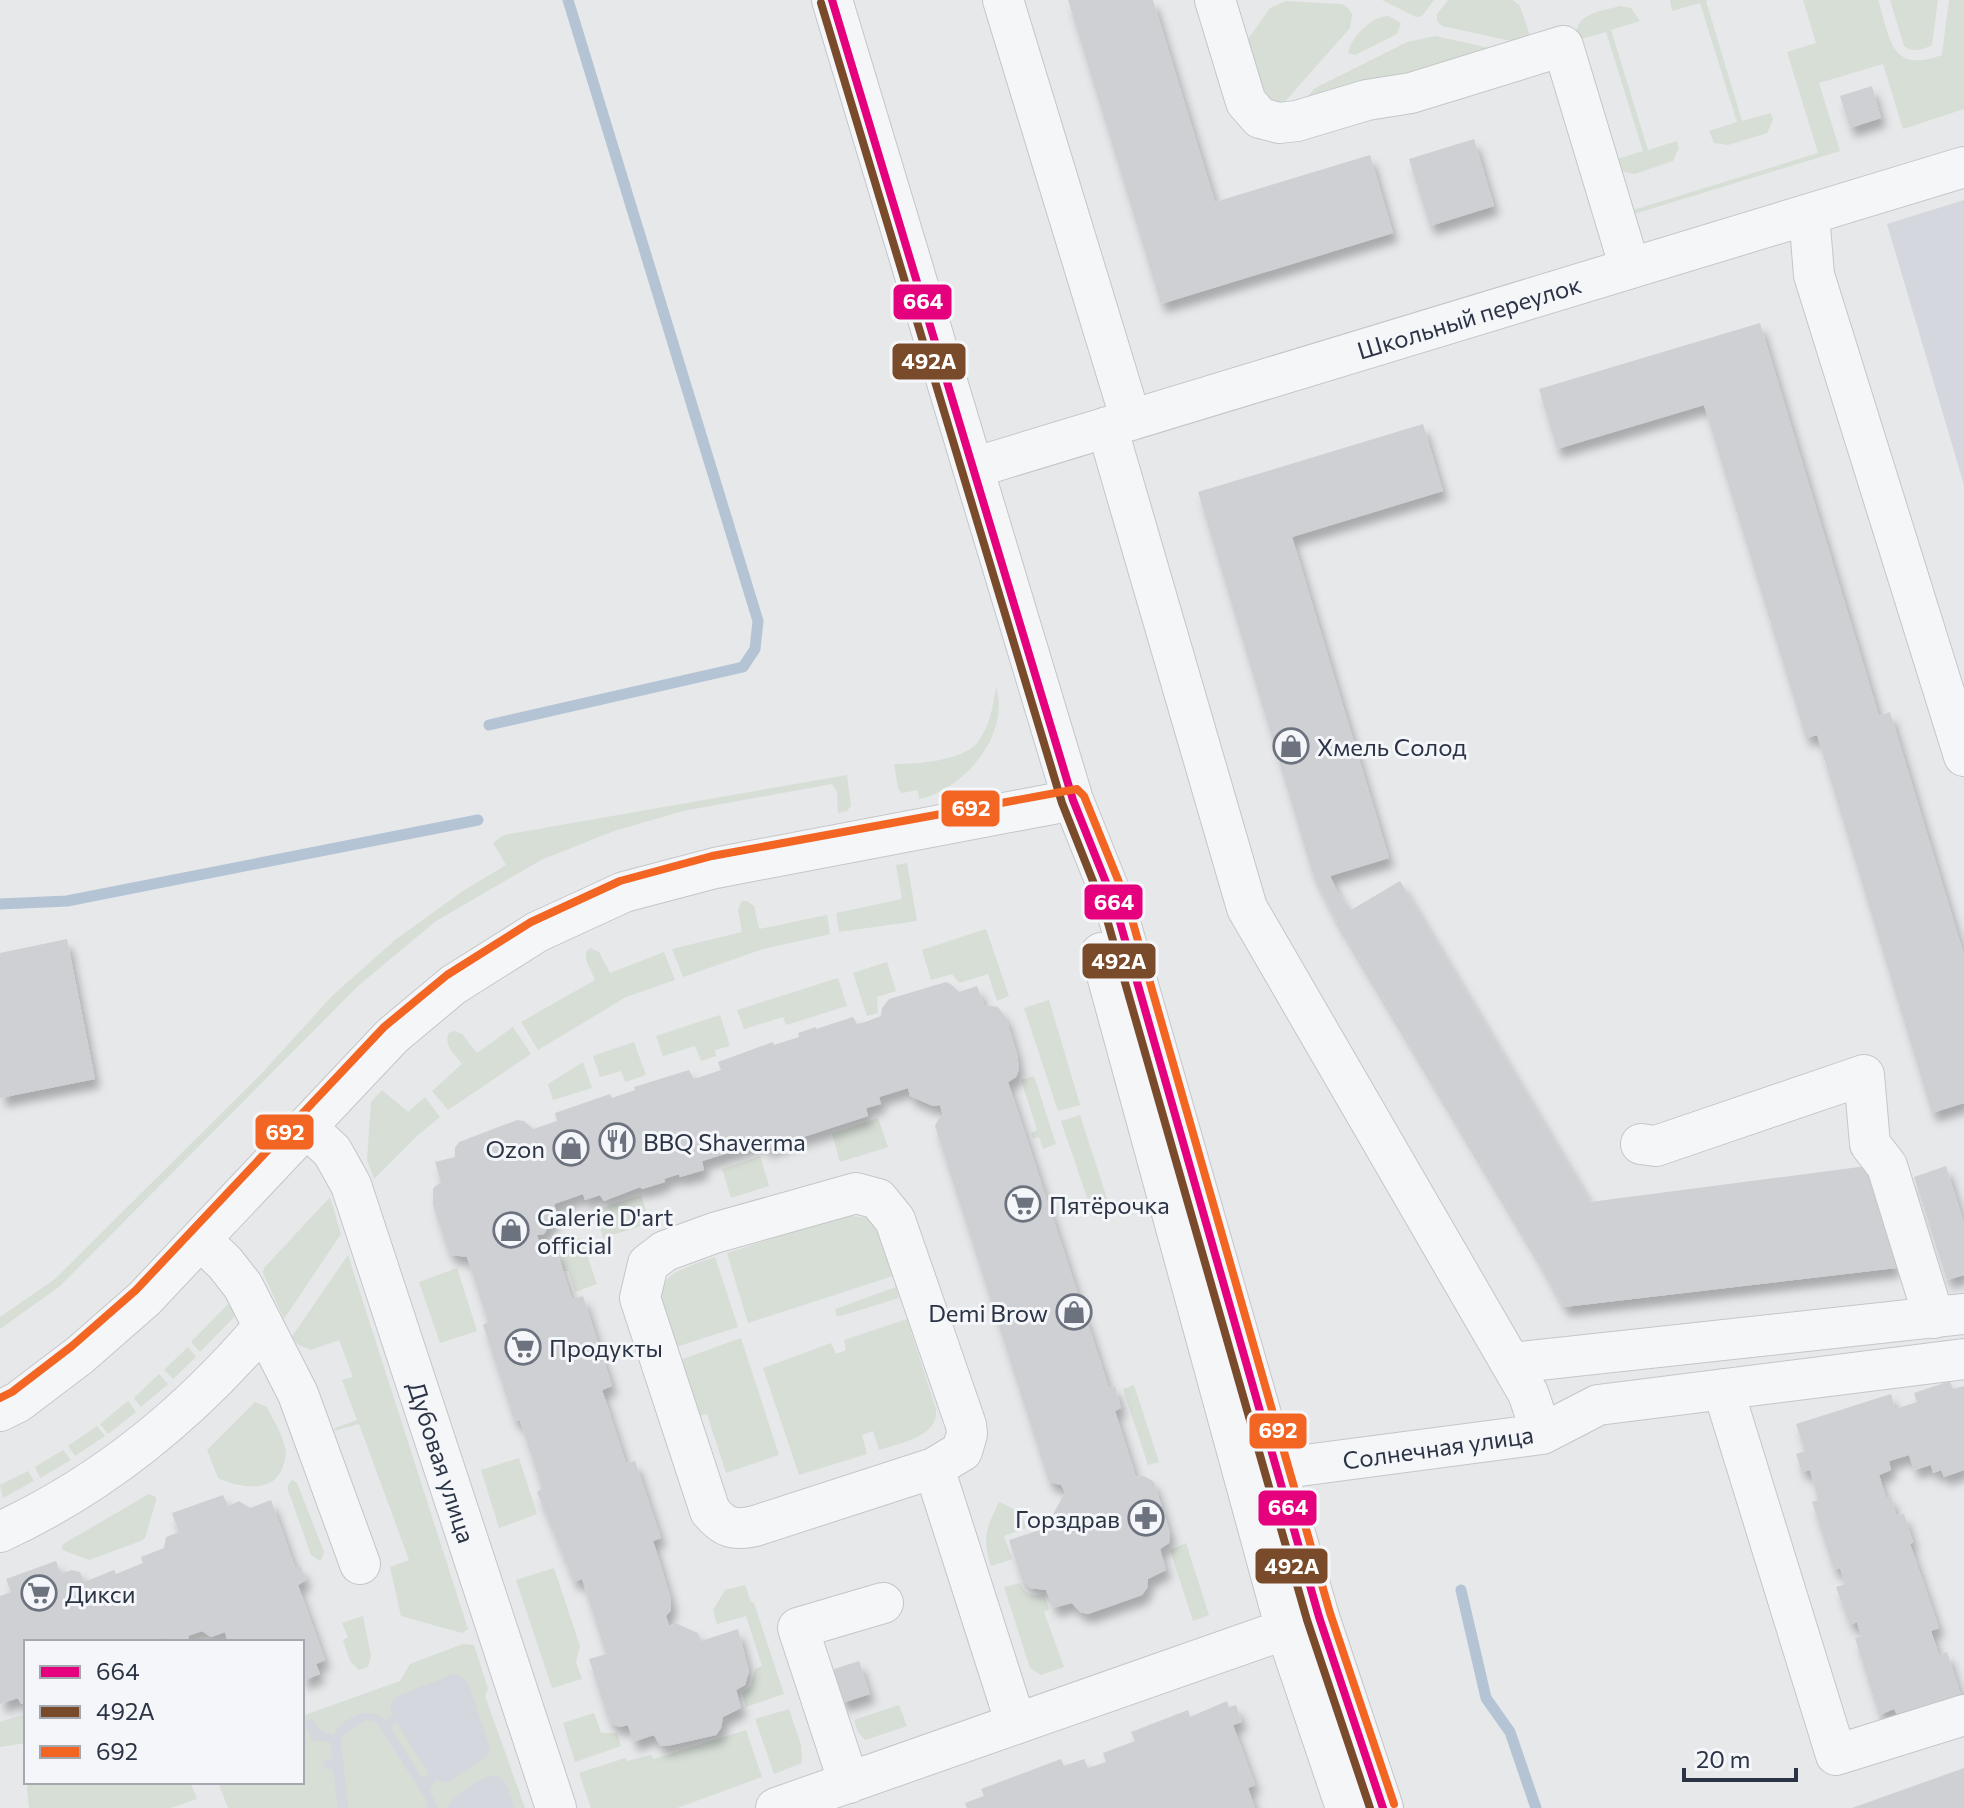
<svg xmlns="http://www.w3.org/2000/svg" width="1964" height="1808" viewBox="0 0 1964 1808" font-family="Commissioner,sans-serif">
<defs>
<filter id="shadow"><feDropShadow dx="5" dy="9" stdDeviation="4" flood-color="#0004"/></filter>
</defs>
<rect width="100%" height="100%" fill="#e6e8ea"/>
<path fill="#d4d7dd" d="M1964,200V485L1887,224Z
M469,1657L524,1808H245L302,1782V1717Z"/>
<path fill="#d6ded6" d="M1382,0H1434L1422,16L1416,17Z
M1448,0H1513L1520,6L1532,42L1525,44L1442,26L1437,21V14Z
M1709,0L1706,1L1742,121L1771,113L1773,120L1767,133L1728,145L1714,143L1709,131L1737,122L1700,3L1672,11L1670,0Z
M1803,0H1878C1891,40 1890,74 1942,55L1949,0H1964V109L1903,129L1883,64L1819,83L1840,151L1634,214L1633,210L1818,153L1787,52L1816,43Z
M1890,0H1938L1932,45C1922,50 1914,53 1904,46Z
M1286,1L1342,4L1348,8L1352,14L1350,28L1282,105L1270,110L1241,49L1270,8Z
M1620,6L1631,8L1640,21L1611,30L1648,150L1677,141L1679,148L1673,161L1635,174L1620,171L1614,160L1643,151L1606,32L1578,40C1570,14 1602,11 1620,6Z
M1388,16L1401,23L1397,34L1355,55L1348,53C1351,37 1372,16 1388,16Z
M1435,36L1503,51L1296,109L1315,88L1407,42Z
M996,687C1011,734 964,790 919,799L918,790L902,793L898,788L894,764C917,764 963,761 978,742C990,726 993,706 996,687Z
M847,775L851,806L847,811L838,813L837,792L832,784L683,811L614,831L541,860L436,921L359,985L60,1286L0,1329V1317L55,1279L263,1072L332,996L395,940L463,891L506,865L493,843L504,835Z
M907,863L917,921L839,932L836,913L902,899L896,865Z
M742,901H747L754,906L759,929L827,915L830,934L763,949L683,977L672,949L742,932L738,910Z
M986,929L1009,996L997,1001L988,974L959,983L952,974L931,980L922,950Z
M590,948L599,952L610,973L664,952L675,980L626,997L538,1050L521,1022L595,980L586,960V952Z
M887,962L896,991L877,997L878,1013L867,1016L853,973Z
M838,978L847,1006L786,1025L783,1017L744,1029L737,1010Z
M1049,1000L1080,1105L1058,1111L1024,1008Z
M720,1015L730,1046L715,1050L716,1056L701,1061L695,1046L663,1056L656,1036Z
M513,1027L531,1054L448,1110L432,1091L462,1064C455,1054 443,1046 449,1033L454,1031L462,1034L477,1053Z
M634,1042L646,1075L625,1082L621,1071L600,1077L593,1056Z
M583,1062L592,1088L553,1100L548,1084Z
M1034,1076L1056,1144L1043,1149L1039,1137L1033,1139L1031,1133L1037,1130L1021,1080Z
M382,1090L408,1112L425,1097L440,1117L418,1135L374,1179L367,1160L371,1102Z
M1080,1115L1112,1214L1094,1218L1061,1121Z
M878,1118L888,1147L840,1162L832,1134Z
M760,1156L769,1186L731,1198L722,1169Z
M641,1195L650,1223L603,1238L595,1210Z
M330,1197L341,1234L284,1319L263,1273L264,1268Z
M844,1215L867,1218L879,1234L893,1276L748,1323L727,1253Z
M581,1238L597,1284L575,1292L569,1271H564L557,1246Z
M348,1255L468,1629L462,1633L401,1616L390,1567L409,1560L359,1424L334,1431L335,1428L357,1420L342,1380L353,1377L339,1340L311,1350L299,1345L291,1338Z
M715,1257L738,1327L676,1347C655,1285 647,1279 715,1257Z
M457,1268L477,1331L440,1343L419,1282Z
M896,1287L899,1298L837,1317L835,1309Z
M229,1303L238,1313L200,1352L191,1342Z
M907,1319L936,1409C939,1437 899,1443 879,1450L873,1431L862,1435L867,1454L799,1475L763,1368L831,1343L836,1354L846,1350L844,1340Z
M741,1338L779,1455L726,1473L707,1414L698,1416L680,1360Z
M188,1347L196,1357L173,1379L164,1370Z
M159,1374L168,1384L141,1407L134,1398Z
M1134,1385L1159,1462L1148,1465L1123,1389Z
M128,1401L136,1412L108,1434L100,1424Z
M255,1402L267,1407C273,1420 282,1433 285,1448C287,1454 285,1460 283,1466C275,1494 239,1488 218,1478L207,1450Z
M97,1426L105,1436L75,1456L68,1446Z
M63,1450L71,1460L40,1478L35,1467Z
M519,1458L537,1514L499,1528L481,1470Z
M28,1471L34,1481L3,1498L0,1485Z
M292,1480L297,1483L324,1552L322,1559L319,1560L311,1555L288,1490V1485Z
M149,1494L156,1497V1501L145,1538L141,1541L89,1560L62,1550L63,1544Z
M999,1502L1021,1512L1026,1528L1004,1536L1012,1559L991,1566C982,1537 986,1529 999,1502Z
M1186,1543L1209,1615L1193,1621L1170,1550Z
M554,1568L580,1646L576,1662L582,1679L552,1688L516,1580Z
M1020,1583C1024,1593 1033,1598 1044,1594L1049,1609L1044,1612L1064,1667L1041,1675L1030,1668L1004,1587Z
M745,1585L751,1602L754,1603L784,1694L746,1707L742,1693L751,1686L755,1669L762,1666L746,1616L717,1624L713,1610L725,1590Z
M363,1616L371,1656L368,1667L359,1670L350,1661L343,1640L348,1637L342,1623Z
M463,1644L474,1645L488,1689L485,1696L525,1808H514C511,1800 508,1783 501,1778C487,1769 461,1794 450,1802L447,1808H438L430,1791L436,1780L448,1782L486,1757L490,1748L467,1680L454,1674L397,1696L390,1705L392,1715L385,1720C368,1704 343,1718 333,1735L318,1729L312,1719L305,1722L312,1742L319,1740L331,1743L332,1760L323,1761L325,1769H333L338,1808H228L218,1782H302V1716L400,1681L410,1664Z
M899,1705L907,1726L865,1740L858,1732L854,1720Z
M789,1709L801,1745L802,1763L774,1774L755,1719Z
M594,1713L601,1733H617L621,1746L575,1762L563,1723Z
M26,1714V1743L0,1747V1722Z
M366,1720L377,1723L426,1800L428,1808H348L341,1740L344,1735Z
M397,1723L429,1774L422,1778L390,1727Z
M746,1730L762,1777L677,1808H591L579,1773L625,1758L627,1761L651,1755L654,1759Z
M29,1782H190L197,1799L171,1808H29L27,1788Z"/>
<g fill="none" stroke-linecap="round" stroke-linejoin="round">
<path stroke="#b4c4d5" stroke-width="11" d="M489,725L743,667L755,649L758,621L568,0
M0,904L67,901L478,820
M1461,1590L1486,1698L1510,1732L1536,1808"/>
</g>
<path fill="#ced0d3" filter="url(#shadow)" d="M1068,0H1153L1215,202L1370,155L1393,233L1161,304Z
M1872,86L1881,118L1850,128L1840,96Z
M1474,139L1494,206L1430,226L1409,159Z
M1760,323L1879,716L1890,712L1964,955V1103L1932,1113L1817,735L1806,738L1704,405L1557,449L1539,389Z
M1423,424L1443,491L1292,537L1389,858L1330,876L1338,893L1351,910L1400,881L1590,1202L1867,1166L1896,1268L1564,1307L1539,1260L1336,919L1312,871L1198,492Z
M67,939L95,1079L0,1098V953Z
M946,982L952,985L959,992L977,986L984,1005L998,1007L1006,1018L1017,1054L1019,1069L1016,1077L1008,1082L1109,1388L1115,1386L1121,1408L1115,1411L1136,1477L1144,1476L1154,1482L1170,1533L1169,1543L1160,1549L1166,1570L1148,1579L1147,1588L1142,1595L1088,1614L1080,1612L1072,1603L1053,1608L1046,1590L1030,1588L1022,1580L1009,1540L1046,1528L1065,1492L1061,1485L1049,1482L935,1126L939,1118L943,1116L940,1105L933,1106L910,1096L908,1088L879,1097L881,1104L866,1108L868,1116L766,1149L763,1142L702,1161L704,1170L680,1177L679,1174L664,1179L665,1182L642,1189L640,1187L604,1201L600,1195L585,1200L583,1194L554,1204L557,1213L544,1234L537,1235L540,1245H546L556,1250L572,1299L583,1296L612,1386L602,1390L626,1463L635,1461L661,1538L653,1541L671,1599V1610L666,1616L669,1626L676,1623L686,1628L698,1633L701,1641L738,1629L749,1671L745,1685L736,1690L741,1708L723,1717L721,1728L716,1735L667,1746H660L654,1735L633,1742L628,1725L620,1727L612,1724L607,1715L589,1659L606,1654L582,1579L574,1582L537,1492L542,1488L520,1421L514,1420L483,1325L488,1322L467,1257L452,1255L447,1248L433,1205V1188L441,1182L435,1162L455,1157V1148L459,1142L517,1120L524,1121L533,1129L557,1121L555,1113L610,1094L612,1098L635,1090L634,1087L689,1070L694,1079L721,1070L718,1062L773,1042L774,1045L799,1037L798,1033L816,1027V1029L853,1017L857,1024L865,1022L881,1016L882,1008L889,999Z
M1946,1166L1964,1223V1275L1947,1280L1914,1177Z
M1950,1381L1953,1389L1964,1386V1470L1944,1477L1941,1470L1933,1473L1931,1465L1914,1470L1909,1455L1889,1461L1891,1470L1879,1475L1886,1498L1891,1496L1896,1515L1904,1514L1913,1542L1910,1544L1939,1628L1931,1631L1939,1655L1947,1652L1961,1695L1897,1715L1894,1709L1879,1715L1855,1638L1861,1636L1857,1622L1850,1625L1836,1587L1845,1584L1840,1568L1834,1570L1812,1502L1818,1500L1810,1470L1802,1472L1796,1454L1805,1451L1796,1424L1891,1394L1895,1409L1917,1402L1914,1393Z
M223,1495L228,1506L239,1501L250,1508L271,1500L295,1567H301L306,1580L298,1585L325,1660L316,1664L320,1674L302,1681V1642H228L225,1632L211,1637L202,1631L188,1636L190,1642H169L167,1638L156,1642H26V1704H21L18,1698L0,1704V1596L11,1592L6,1579L56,1561L61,1574L71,1570L80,1572L84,1582L114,1570L116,1574L143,1563L141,1557L164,1548L166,1537L179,1532L172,1513Z
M859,1661L870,1694L842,1703L831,1670Z
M1227,1701L1229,1707L1236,1705L1242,1722L1233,1725L1255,1785L1248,1788L1255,1808H967L965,1803L984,1796L981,1789L1061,1759L1064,1766L1084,1759L1088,1768L1106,1762L1103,1753L1135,1741L1131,1732L1188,1710L1190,1717Z
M1964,1768V1808H1852Z"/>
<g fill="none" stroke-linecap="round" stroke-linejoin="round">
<defs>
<path id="minor" d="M832,0L1073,800L1115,905L1319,1617L1383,1808
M1003,0L1131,420
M1215,0L1246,102L1260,118L1279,123L1297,121L1367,100L1411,93L1563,46L1630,268
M1809,214L1814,275L1964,756
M1107,427L1247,908L1528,1393L1542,1434
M973,468L1964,167
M1101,953L1286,1630L1346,1808
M307,1128L332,1151L351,1185L556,1808
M1641,1144L1656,1146L1864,1075L1870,1144L1887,1166L1934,1318
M201,1240L225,1263L243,1286L298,1394L360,1564
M1511,1363L1964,1314
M1723,1389L1836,1755L1964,1715
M0,1411L18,1402L80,1355L144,1299L392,1036L453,985L537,932L624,892L715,868L1073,800
M934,1468L755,1526C734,1531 724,1528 710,1511L640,1298L648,1264L665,1251L714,1233L856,1193L878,1199L895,1220L966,1425L967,1434L962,1451L934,1468L1016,1724
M1253,1472L1542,1434L1598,1405L1964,1359
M0,1532C102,1485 191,1412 263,1327
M849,1783L798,1628L883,1603
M776,1808L1312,1620"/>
</defs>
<use href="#minor" stroke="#c4c6c8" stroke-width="42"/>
<use href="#minor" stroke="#f5f6f7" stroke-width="40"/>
<defs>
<path id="bus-1" d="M832,0L1073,800L1115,905L1319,1617L1383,1808"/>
<path id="bus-2" d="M821,3L1062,803L1104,909L1307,1620L1370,1808"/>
<path id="bus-3" d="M0,1398L12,1392L72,1346L136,1290L384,1027L447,975L531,922L620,881L712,856L1077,789L1084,796L1127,902L1330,1613L1394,1804"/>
</defs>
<use href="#bus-1" stroke="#f4f6f9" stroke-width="14"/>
<use href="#bus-2" stroke="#f4f6f9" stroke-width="14"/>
<use href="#bus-3" stroke="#f4f6f9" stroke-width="14"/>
<use href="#bus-1" stroke="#e5007d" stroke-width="8"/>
<use href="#bus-2" stroke="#7a4b2a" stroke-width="8"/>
<use href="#bus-3" stroke="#f26522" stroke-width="8"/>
</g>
<defs>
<symbol id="shop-ring" viewBox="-11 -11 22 22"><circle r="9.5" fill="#f4f6f9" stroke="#6c737f" stroke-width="1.5"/><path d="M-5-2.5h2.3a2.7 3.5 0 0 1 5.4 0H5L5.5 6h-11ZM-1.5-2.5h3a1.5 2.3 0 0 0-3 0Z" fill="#6c737f"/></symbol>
<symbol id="restaurant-ring" viewBox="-11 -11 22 22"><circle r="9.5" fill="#f4f6f9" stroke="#6c737f" stroke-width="1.5"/><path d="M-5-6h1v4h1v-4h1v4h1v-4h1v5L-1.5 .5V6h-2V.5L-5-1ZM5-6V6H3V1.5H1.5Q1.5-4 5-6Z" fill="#6c737f"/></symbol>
<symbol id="supermarket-ring" viewBox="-11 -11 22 22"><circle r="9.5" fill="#f4f6f9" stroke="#6c737f" stroke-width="1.5"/><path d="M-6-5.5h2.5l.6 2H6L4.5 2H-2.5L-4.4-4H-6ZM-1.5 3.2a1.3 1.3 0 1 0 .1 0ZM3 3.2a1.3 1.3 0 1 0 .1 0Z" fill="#6c737f"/></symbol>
<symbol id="pharmacy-ring" viewBox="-11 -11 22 22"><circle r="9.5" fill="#f4f6f9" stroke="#6c737f" stroke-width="1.5"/><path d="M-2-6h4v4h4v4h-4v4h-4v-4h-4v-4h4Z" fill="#6c737f"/></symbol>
</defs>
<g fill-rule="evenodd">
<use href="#shop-ring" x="1271" y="726" width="40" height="40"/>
<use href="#restaurant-ring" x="597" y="1121" width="40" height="40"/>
<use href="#shop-ring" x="551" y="1128" width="40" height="40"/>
<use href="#supermarket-ring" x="1003" y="1184" width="40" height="40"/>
<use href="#shop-ring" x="491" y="1210" width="40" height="40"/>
<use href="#shop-ring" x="1054" y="1292" width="40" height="40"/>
<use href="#supermarket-ring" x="503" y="1327" width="40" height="40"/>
<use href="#pharmacy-ring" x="1126" y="1498" width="40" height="40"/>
<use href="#supermarket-ring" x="19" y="1573" width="40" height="40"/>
</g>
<g text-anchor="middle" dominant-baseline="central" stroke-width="6" stroke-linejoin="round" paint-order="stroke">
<g font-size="24" fill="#2b3445" stroke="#f4f6f9">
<text transform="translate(1469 317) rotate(-17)">Школьный переулок</text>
<text transform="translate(1438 1447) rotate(-8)">Солнечная улица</text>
<text transform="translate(442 1462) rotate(72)">Дубовая улица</text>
</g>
<g font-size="24" fill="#2b3445" stroke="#f4f6f9" text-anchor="start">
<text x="1317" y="746">Хмель Солод</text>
<text x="643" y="1141">BBQ Shaverma</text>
<text x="545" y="1148" text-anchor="end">Ozon</text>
<text x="1049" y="1204">Пятёрочка</text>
<text x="537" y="1216">Galerie D'art<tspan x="537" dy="28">official</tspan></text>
<text x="1048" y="1312" text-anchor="end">Demi Brow</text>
<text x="549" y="1347">Продукты</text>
<text x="1120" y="1518" text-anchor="end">Горздрав</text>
<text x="65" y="1593">Дикси</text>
</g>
</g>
<g stroke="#f4f6f9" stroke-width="3">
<rect x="892" y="283" width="61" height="38" rx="8" fill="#e5007d"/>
<rect x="891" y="342" width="76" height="39" rx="8" fill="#7a4b2a"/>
<rect x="940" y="789" width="61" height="39" rx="8" fill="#f26522"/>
<rect x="1083" y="883" width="61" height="38" rx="8" fill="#e5007d"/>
<rect x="1081" y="942" width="76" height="38" rx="8" fill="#7a4b2a"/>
<rect x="254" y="1113" width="61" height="38" rx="8" fill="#f26522"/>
<rect x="1248" y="1412" width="60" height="38" rx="8" fill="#f26522"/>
<rect x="1257" y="1489" width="61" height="38" rx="8" fill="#e5007d"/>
<rect x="1254" y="1547" width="75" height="38" rx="8" fill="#7a4b2a"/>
</g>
<g font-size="22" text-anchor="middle" font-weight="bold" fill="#fff">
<text x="923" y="309">664</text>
<text x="929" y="369">492А</text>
<text x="971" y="816">692</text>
<text x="1114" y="910">664</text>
<text x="1119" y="969">492А</text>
<text x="285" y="1140">692</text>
<text x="1278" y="1438">692</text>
<text x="1288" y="1515">664</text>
<text x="1292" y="1574">492А</text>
</g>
<rect x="24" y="1640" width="280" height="144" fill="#f4f6f9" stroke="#a4a8b1" stroke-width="2"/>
<rect x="40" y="1666" width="40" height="12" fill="#e5007d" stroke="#a4a8b1" stroke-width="2"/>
<text x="96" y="1680" font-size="24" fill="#2b3445">664</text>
<rect x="40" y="1706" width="40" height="12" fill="#7a4b2a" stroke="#a4a8b1" stroke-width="2"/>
<text x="96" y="1720" font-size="24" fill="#2b3445">492А</text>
<rect x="40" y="1746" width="40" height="12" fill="#f26522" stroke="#a4a8b1" stroke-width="2"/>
<text x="96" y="1760" font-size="24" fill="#2b3445">692</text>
<path d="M1684 1768v12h112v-12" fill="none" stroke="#2b3445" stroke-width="4"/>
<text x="1696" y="1768" font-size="24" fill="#2b3445" stroke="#f4f6f9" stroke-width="6" paint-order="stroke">20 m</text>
</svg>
